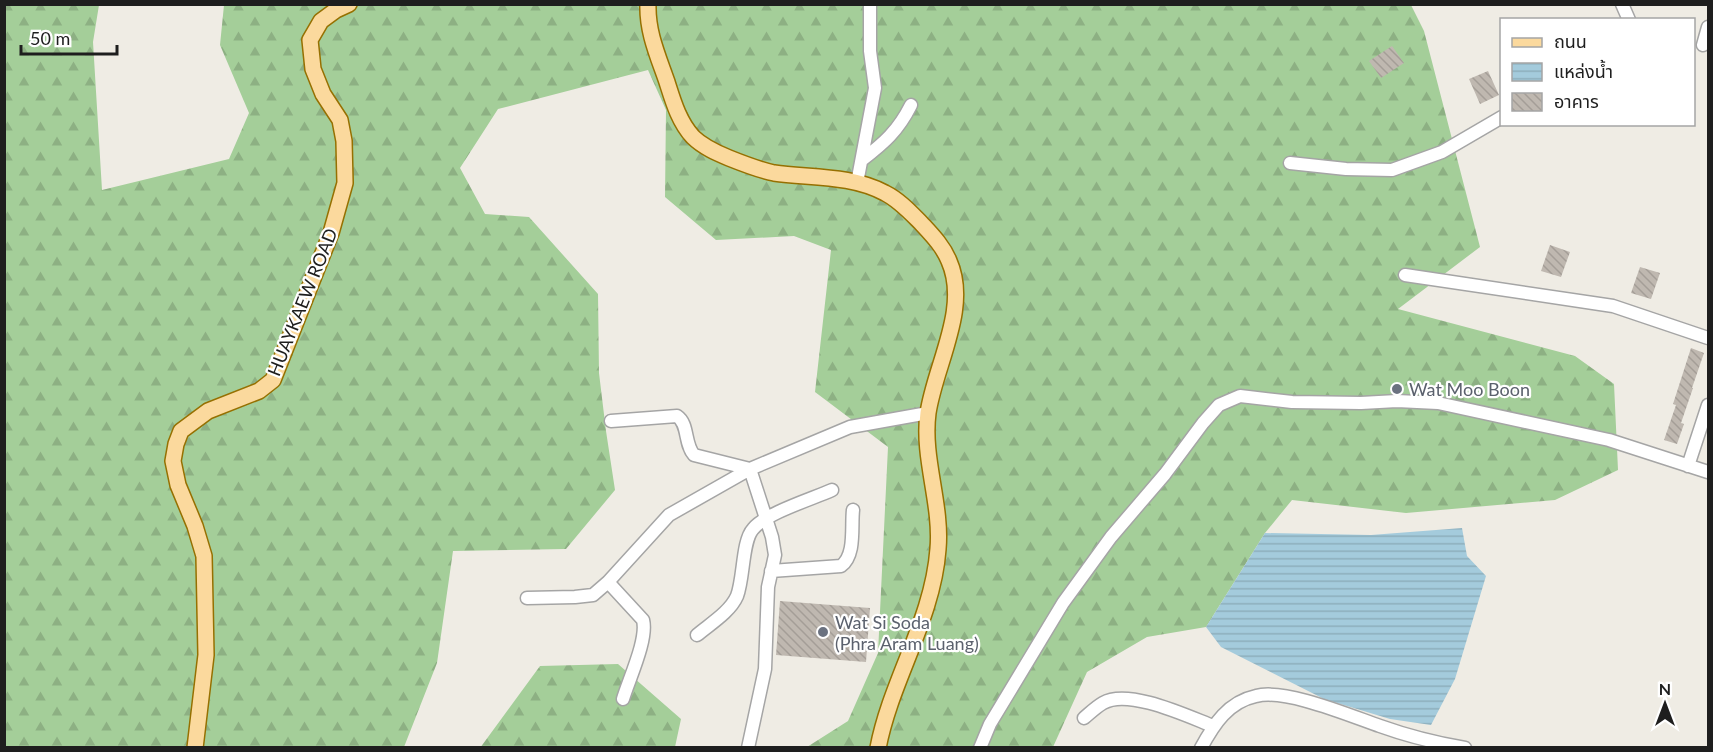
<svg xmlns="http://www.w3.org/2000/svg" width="1713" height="752" viewBox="0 0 1713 752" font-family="Lato,'Noto Sans Thai',sans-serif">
<defs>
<pattern id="forest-firs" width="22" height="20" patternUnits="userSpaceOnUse" patternTransform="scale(1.5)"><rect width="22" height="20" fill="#a4ce99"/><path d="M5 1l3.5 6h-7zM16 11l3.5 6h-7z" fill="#8db083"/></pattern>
<pattern id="water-rules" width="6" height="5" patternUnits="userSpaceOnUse" patternTransform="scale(1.5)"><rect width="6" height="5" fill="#a4cbdc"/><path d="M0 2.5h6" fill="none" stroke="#8daebc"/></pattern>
<pattern id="building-back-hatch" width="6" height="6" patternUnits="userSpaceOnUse" patternTransform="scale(1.5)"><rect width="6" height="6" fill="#bfb8b0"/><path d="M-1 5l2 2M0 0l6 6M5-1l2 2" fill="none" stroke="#a49e97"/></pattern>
</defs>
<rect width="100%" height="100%" fill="#efece4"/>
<path fill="url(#forest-firs)" d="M4,5H99L93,42L102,190L229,159L249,113L220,45L224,5H1411L1424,31L1480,247L1398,309L1575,356L1614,384L1618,470L1555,500L1406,513L1292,500L1265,533L1206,627L1147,637L1087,672L1053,747H807L848,721L878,653L888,447L815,392L831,250L794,236L716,240L665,197L666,110L648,70L498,109L460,168L485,214L529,217L598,294L599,373L606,431L615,490L566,549L453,551L437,663L404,747H5Z
M618,664L681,719L675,747L480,748L540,666Z"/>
<path fill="url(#water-rules)" d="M1462,528L1467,556L1486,576L1455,679L1431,725L1390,719L1324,699L1221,647L1206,627L1265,533L1371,535Z"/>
<path fill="url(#building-back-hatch)" d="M1392,46L1404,63L1381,78L1369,61Z
M1488,71L1499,95L1480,104L1469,79Z
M1550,245L1570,252L1561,277L1541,271Z
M1640,267L1660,273L1651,299L1631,293Z
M1691,348L1704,353L1692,388H1693L1681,423L1684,424L1677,444L1664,440L1676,405L1673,404Z
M780,601L870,608L866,662L776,655Z"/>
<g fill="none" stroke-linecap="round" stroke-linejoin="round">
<defs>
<path id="minor" d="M1622,4L1629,20
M1703,45L1708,27
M862,160C884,143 898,131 911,105
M1290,163L1346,169L1392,170L1442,152L1502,117
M857,183L875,88L870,51V4
M1405,275L1613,306L1708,338
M611,421L677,416C689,424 684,444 694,455L750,469L772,537L775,555L768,587L765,669L748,748
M1688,466L1708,405
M771,571L841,566C856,555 851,527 853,510
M608,582L643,620C648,639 629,679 623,699
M527,598L575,597L593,595L608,582L669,515L750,469L850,427L928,413
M697,635C710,624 730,612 737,596C744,578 742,541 753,529C766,513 812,499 832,490
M1084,718C1090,713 1096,707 1103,703C1128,688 1187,716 1213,726
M980,748L990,724L1063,603L1111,537L1165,474L1203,423L1219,405L1240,396L1292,402L1361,403L1397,401L1438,403L1609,440L1708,472
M1201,748C1214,724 1228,702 1256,696C1285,688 1351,716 1380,726C1408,736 1436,743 1465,748"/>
<path id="major" d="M648,4C647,32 658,56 667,82C673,101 679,122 693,137C703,147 717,153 729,158C744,164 759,170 774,173C811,178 852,175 885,193C899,200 910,212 921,223C932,235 943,246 949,261C970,308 935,365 928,413C922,458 942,504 938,549C933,619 891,680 878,748
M195,748L206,655L204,556L195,526L178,485L173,461L176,444L181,431L208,411L259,391L273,380L331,233L345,183L344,141L340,120L323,94L313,69L310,40L321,21L336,10L349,4"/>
</defs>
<use href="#minor" stroke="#a5a5a5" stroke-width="15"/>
<use href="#major" stroke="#967001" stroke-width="18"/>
<use href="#minor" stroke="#fff" stroke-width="12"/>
<use href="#major" stroke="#fbd99d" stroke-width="15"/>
</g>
<g fill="#6b7280" stroke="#fff" stroke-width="2">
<circle cx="1397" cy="389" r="6"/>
<circle cx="823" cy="632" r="6"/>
</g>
<g text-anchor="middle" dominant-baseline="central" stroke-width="4.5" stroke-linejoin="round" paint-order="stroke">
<g font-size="18" fill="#1e1e1e" stroke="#fff">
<text transform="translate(302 302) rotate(-68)">HUAYKAEW ROAD</text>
</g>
<g font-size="18" fill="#5b616d" stroke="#fff" text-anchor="start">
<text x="1409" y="389">Wat Moo Boon</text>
<text x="835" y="622">Wat Si Soda<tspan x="835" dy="21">(Phra Aram Luang)</tspan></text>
</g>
</g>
<rect width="1713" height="752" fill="none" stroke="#1e1e1e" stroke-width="12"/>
<rect x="1500" y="18" width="195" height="108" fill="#ffffff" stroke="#a5a5a5" stroke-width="1.5"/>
<rect x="1512" y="38" width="30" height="9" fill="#fbd99d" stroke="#a5a5a5" stroke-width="1.5"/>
<text x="1554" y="48" font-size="18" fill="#1e1e1e">ถนน</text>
<rect x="1512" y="63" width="30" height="18" fill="url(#water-rules)" stroke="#a5a5a5" stroke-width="1.5"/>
<text x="1554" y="78" font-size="18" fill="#1e1e1e">แหล่งน้ำ</text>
<rect x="1512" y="93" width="30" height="18" fill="url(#building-back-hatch)" stroke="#a5a5a5" stroke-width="1.5"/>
<text x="1554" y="108" font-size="18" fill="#1e1e1e">อาคาร</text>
<g transform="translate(1665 704)" stroke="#ffffff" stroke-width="4.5" paint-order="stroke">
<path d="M0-4.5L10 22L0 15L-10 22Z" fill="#1e1e1e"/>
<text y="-9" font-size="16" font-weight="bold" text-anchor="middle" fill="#1e1e1e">N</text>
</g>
<path d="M21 45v9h96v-9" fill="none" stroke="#1e1e1e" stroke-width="3"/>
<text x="30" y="45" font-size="18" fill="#1e1e1e" stroke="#ffffff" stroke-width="4.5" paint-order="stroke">50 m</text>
</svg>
